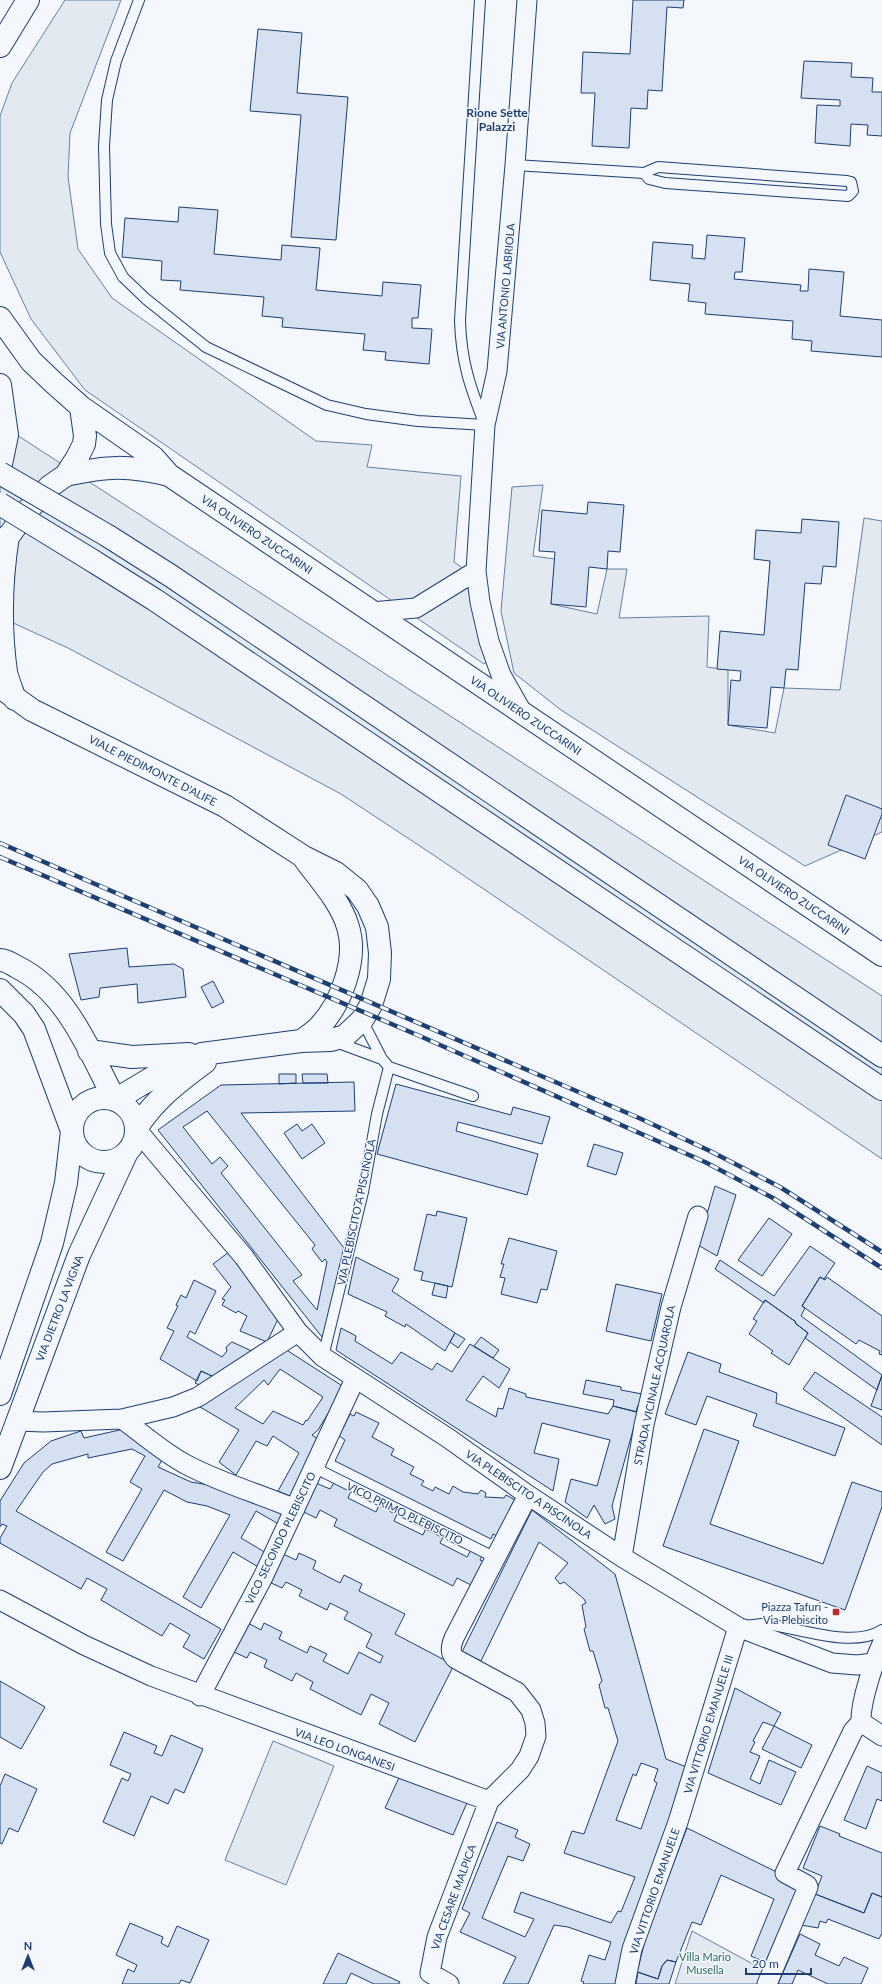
<svg xmlns="http://www.w3.org/2000/svg" width="882" height="1984" viewBox="0 0 882 1984" font-family="Lato,sans-serif">
<rect width="100%" height="100%" fill="#f4f7fb"/>
<path fill="#e3e9f0" stroke="#687fa3" d="M65,0H121L70,133L68,177L78,249L112,298L316,441L372,445L367,467L461,476L454,562L478,579L494,656L484,664L85,390L31,319L0,252V116L12,83Z
M0,424L882,996V1159L435,856L341,794L68,648L0,617Z
M543,485L533,556L555,559L551,604L597,614L607,569H627L619,618L709,616L707,667L728,670V725L775,733L784,688L840,690L864,518L882,521V832L805,866L561,710L514,673L501,611L512,487Z
M273,1741L334,1766L286,1885L225,1860Z
M692,1931L764,1970L758,1984H675Z"/>
<path fill="#d5e0f0" stroke="#1d3f73" fill-rule="evenodd" d="M633,0H684L683,8L667,7L662,91L648,90L647,109L631,108L629,148L592,146L595,93H581L583,52L630,54Z
M258,29L302,33L297,93L348,97L336,240L291,237L301,115L250,111Z
M804,61L852,63L851,77L873,78L872,92H882V136L867,135L868,125L851,124L850,146L815,143L817,105L840,106V100L801,98Z
M179,207L218,210L214,254L281,260L282,245L320,248L316,290L382,296L383,282L421,285L418,318H412V328L432,329L429,364L385,360L386,352L363,350L365,334L282,327L283,318L262,316L264,297L180,290L181,281L161,280L162,261L122,257L125,218L178,222Z
M707,235L745,238L742,272H735L734,279L801,285L800,291H808L809,269L844,272L840,316L882,320V357L811,351L812,341L792,339L793,321L705,314L706,303L688,301L690,284L650,280L653,242L693,245L692,258L705,259Z
M588,502L624,505L620,552L608,551L607,569L589,567L586,607L551,604L555,552L539,551L542,510L587,514Z
M802,519L839,522L836,567L823,566L821,584L805,583L798,670L786,669L784,688L771,687L767,728L728,725L731,680L740,681L741,671L717,669L720,631L764,635L770,561L754,559L756,530L801,533Z
M846,795L882,809V814L865,859L828,845Z
M127,948L129,967L174,964L183,969L186,997L138,1003L137,984L100,988L99,997L81,1000L69,954Z
M213,981L224,1002L212,1008L201,987Z
M279,1074H296V1083L279,1084Z
M302,1074H327L328,1083H303Z
M354,1082L355,1111L241,1113L347,1252L326,1342L158,1130L221,1085ZM207,1111L315,1245L312,1249L322,1262L325,1259L327,1262L317,1310L293,1281L302,1275L221,1173L228,1166L220,1157L212,1164L183,1127Z
M396,1084L511,1115L513,1107L550,1117L542,1144L458,1122L456,1131L538,1154L527,1195L377,1154Z
M297,1124L302,1131L312,1124L325,1143L302,1159L284,1133Z
M594,1144L623,1153L616,1175L587,1166Z
M715,1186L736,1195L717,1256L698,1245Z
M437,1211L467,1218L452,1287L421,1280L423,1272L414,1270L427,1214L436,1216Z
M769,1218L792,1234L762,1276L738,1260Z
M509,1238L557,1251L547,1290L541,1289L537,1303L501,1294L505,1278L500,1277L504,1264H501Z
M810,1246L835,1263L824,1279L820,1277L802,1306L805,1308L801,1316L882,1375L877,1390L805,1338L808,1333L795,1323L796,1322L765,1300L764,1303L715,1269L720,1260L774,1296Z
M229,1252L278,1319L267,1342L240,1331L247,1316L238,1311L236,1313L222,1305L225,1300L222,1299L231,1287L213,1264Z
M356,1257L399,1279L392,1291L455,1333L445,1351L406,1324L405,1327L385,1316L387,1312L348,1294Z
M820,1277L825,1280L827,1277L882,1316V1355L879,1354L880,1351L859,1340L856,1344L802,1306Z
M194,1280L216,1291L195,1334L190,1331L187,1337L222,1357L227,1351L226,1347L232,1342L256,1353L228,1370L224,1368L214,1377L201,1371L197,1381L160,1359L174,1331L167,1328L178,1306L176,1305L181,1295L186,1298Z
M435,1283L448,1286L446,1298L432,1295Z
M616,1284L662,1294L651,1341L606,1331Z
M765,1300L796,1322L795,1323L808,1333L789,1365L771,1353L773,1351L749,1334L757,1321L753,1319Z
M341,1328L356,1336L355,1341L392,1364L401,1352L432,1370L437,1363L452,1372L470,1344L510,1369L499,1388L483,1376L466,1400L496,1417L498,1408L503,1409L509,1388L526,1394V1397L608,1414L613,1406L638,1412L612,1506L615,1519L605,1524L594,1505L587,1518L565,1502L571,1479L597,1486L610,1440L542,1423L534,1453L559,1459L553,1491L336,1350Z
M455,1333L465,1339L458,1348L450,1342Z
M481,1337L499,1350L493,1358L474,1346Z
M285,1349L344,1387L318,1430L312,1435L324,1443L294,1498L278,1491L299,1453L273,1436L267,1446L256,1441L236,1475L219,1462L239,1430L195,1404ZM280,1369L323,1397L307,1421L306,1420L303,1425L273,1411L263,1424L235,1408L264,1380L268,1385Z
M688,1352L721,1364L719,1372L777,1393L776,1403L845,1428L835,1456L753,1426L757,1414L707,1396L696,1425L665,1414Z
M201,1371L214,1377L204,1387L195,1383Z
M815,1372L882,1417V1445L803,1389Z
M882,1375V1410L871,1406Z
M586,1380L621,1387V1390L642,1394L640,1405H638L636,1412L613,1406L614,1400L583,1394Z
M356,1412L379,1423L372,1437L394,1449L391,1455L414,1467L410,1474L424,1481L421,1485L433,1491L435,1487L449,1494L453,1486L463,1492L478,1494L481,1490L486,1493L485,1497L504,1498L506,1495L517,1501L501,1538L493,1534L491,1539L335,1461L345,1440L339,1436L350,1414L354,1416Z
M124,1429L166,1453L158,1467L191,1482L221,1487L289,1515L282,1526L256,1511L241,1538L268,1554L260,1568L233,1552L201,1608L183,1597L230,1515L207,1506L187,1502L164,1490L123,1561L106,1552L142,1489L130,1482L145,1456L132,1449L88,1458V1454L52,1464L43,1472L16,1511L221,1629L204,1659L183,1647L190,1635L170,1623L162,1636L101,1600L107,1589L87,1578L81,1589L0,1543V1538L7,1526L2,1524L0,1527V1501L24,1463L51,1441L81,1431L84,1438Z
M704,1429L739,1441L710,1524L823,1564L852,1482L882,1492V1507L845,1610L663,1546Z
M316,1483L330,1489L334,1483L351,1491L348,1498L376,1512L379,1505L397,1514L394,1521L423,1535L426,1528L443,1537L440,1543L467,1557L471,1550L482,1556L480,1560L486,1563L475,1587L457,1578L453,1586L334,1526L337,1519L320,1510L316,1518L302,1511Z
M532,1510L615,1574L666,1759L689,1768L618,1984H583L584,1982L581,1981L589,1955L605,1960L611,1942L568,1927L554,1925L528,1984H503L516,1957L460,1932L470,1913L462,1909L497,1822L518,1830L515,1837L530,1844L523,1861L508,1856L482,1918L525,1937L534,1919L514,1912L521,1892L611,1923L618,1911L621,1912L635,1877L564,1853L572,1831L584,1834L618,1741L608,1708H605L599,1685L602,1681L593,1651H590L584,1629L586,1627L582,1605L586,1603L584,1599L564,1582L560,1584L555,1578L568,1563L539,1542L481,1661L462,1652ZM641,1763L658,1769L654,1781L657,1783L641,1829L616,1820L633,1774L636,1776Z
M281,1553L296,1560L299,1553L316,1561L313,1569L340,1583L344,1575L362,1584L359,1591L405,1614L395,1634L454,1665L415,1742L379,1724L389,1703L371,1694L361,1715L310,1689L313,1682L296,1673L292,1681L264,1667L267,1660L250,1652L247,1658L234,1652L248,1623L261,1630L264,1623L282,1632L279,1639L307,1653L310,1646L327,1654L323,1661L348,1674L359,1652L380,1663L383,1656L366,1647L372,1634L344,1619L348,1612L330,1603L327,1610L299,1596L302,1590L286,1582L282,1588L267,1581Z
M0,1681L45,1707L21,1749L0,1737Z
M735,1688L781,1713L774,1726L763,1722L753,1741L755,1742L750,1752L760,1756L750,1779L760,1784L769,1760L796,1772L781,1805L708,1773Z
M774,1726L812,1745L801,1768L762,1749Z
M124,1732L157,1746L154,1753L162,1756L171,1735L203,1749L184,1793L175,1789L168,1804L151,1796L134,1836L103,1822L122,1778L128,1781L131,1774L110,1765Z
M867,1766L882,1773V1801L877,1799L866,1829L844,1820Z
M402,1771L469,1798L453,1835L385,1808Z
M5,1774L37,1789L18,1832L9,1828L2,1844L0,1843V1786Z
M820,1826L840,1834L839,1836L882,1853V1897L872,1893L864,1913L815,1894L822,1876L803,1868Z
M687,1828L801,1884L769,1964L751,1956L774,1899L721,1875L701,1925L692,1922L676,1962L667,1960L662,1966L658,1979L637,1972L647,1933Z
M872,1893L882,1897V1933L879,1939L828,1919L826,1923L820,1921L818,1928L801,1925L815,1894L864,1913Z
M130,1923L163,1937L161,1943L168,1947L177,1926L209,1940L190,1983L181,1980L179,1984H122L128,1969L134,1972L137,1965L116,1955Z
M800,1934L820,1944L815,1955L839,1966L844,1957L868,1968L861,1984H828L798,1970L792,1984H778Z
M338,1953L400,1982L399,1984H374L351,1973L346,1984H323Z
M667,1960L676,1962L669,1984H636L638,1972L658,1979L662,1966Z"/>
<g fill="none" stroke-linecap="round" stroke-linejoin="round">
<defs>
<path id="lane" d="M139,0L116,61L107,100L104,146L106,224L110,253L123,277L146,299L206,347L327,405L366,414L418,421L485,425C470,387 461,361 460,320L480,0
M515,165L644,173
M658,167L847,181L851,182L853,191L848,196L665,183L649,179L644,173Z
M362,1020L382,1059L389,1067L473,1096
M336,1042L382,1059
M323,1357L363,1192L377,1114L389,1067
M315,1468L494,1557
M744,1626L762,1624L773,1625C804,1630 855,1648 882,1630"/>
<path id="street" d="M372,612L416,608L476,571
M522,712L501,675L489,641L480,602L476,571L485,425L497,371L515,165L527,0
M136,1129L244,1257L298,1332L323,1357L448,1438L528,1495L622,1557L738,1627L832,1663L857,1665L873,1663
M122,1419C143,1434 164,1453 187,1465C221,1483 260,1494 295,1509
M17,1421L43,1422L122,1419L173,1407L198,1397L298,1332
M622,1557L644,1425L671,1307L698,1216
M0,1600L84,1645L151,1676L489,1801
M200,1696L263,1577L355,1379
M861,1722C860,1703 874,1661 882,1644
M861,1722L882,1736
M449,1984L430,1973L437,1937L489,1801L520,1770L529,1756L536,1736L535,1723L531,1710L517,1692L456,1659C449,1653 451,1646 454,1638L528,1495
M625,1984L632,1949L678,1822L738,1627
M767,1984L808,1887L807,1885L785,1873L853,1731L861,1722"/>
<path id="secondary" d="M0,46L28,0
M0,318L31,361L54,383L81,407L153,457L169,475L882,955
M0,385L7,435L0,469
M66,475C108,466 127,465 169,475
M8,536C1,580 0,628 6,672C8,681 12,690 15,699
M0,548L27,511L49,487L66,475L77,458L84,444L85,436L81,407
M0,687L32,710L225,806L304,857L336,873L357,890L368,906L377,927L380,953L379,979L371,1005L362,1020L345,1036L331,1040L301,1041L202,1054L167,1069L115,1100
M0,960C6,960 12,964 17,967C68,992 90,1053 115,1100
M0,990L24,1014L34,1029L72,1131L66,1183L52,1243L0,1394
M301,1041C307,1037 313,1033 318,1028C341,1005 358,959 348,927C341,902 319,879 304,858
M89,1051L132,1057L189,1054
M72 1130a32 32 0 1 1 64 0a32 32 0 1 1-64 0Z
M136,1129C153,1101 179,1081 205,1062
M0,1468L79,1255L127,1152"/>
<path id="highway" d="M108,536L171,576L882,1056
M93,561L155,600L882,1089"/>
</defs>
<use href="#lane" stroke="#1d3f73" stroke-width="12"/>
<use href="#street" stroke="#1d3f73" stroke-width="21"/>
<use href="#secondary" stroke="#1d3f73" stroke-width="24"/>
<use href="#highway" stroke="#1d3f73" stroke-width="24"/>
<use href="#lane" stroke="#f4f7fb" stroke-width="10"/>
<use href="#street" stroke="#f4f7fb" stroke-width="19"/>
<use href="#secondary" stroke="#f4f7fb" stroke-width="22"/>
<use href="#highway" stroke="#f4f7fb" stroke-width="22"/>
<defs>
<path id="rail" d="M0,843L639,1118L710,1151L780,1187L882,1252
M0,857L422,1037L705,1162L773,1198L882,1268"/>
</defs>
<use href="#rail" stroke="#1d3f73" stroke-width="4.5"/>
<use href="#rail" stroke="#f4f7fb" stroke-width="3" stroke-dasharray="9" stroke-linecap="butt"/>
<defs>
<path id="highway-bridge" d="M0,473L108,536
M0,504L93,561"/>
</defs>
<use href="#highway-bridge" stroke="#1d3f73" stroke-width="24" stroke-linecap="butt"/>
<use href="#highway-bridge" stroke="#f4f7fb" stroke-width="22"/>
</g>
<rect fill="#c62828" stroke="#f4f7fb" stroke-width="1.5" x="832" y="1608" width="8" height="8" rx="2"/>
<g text-anchor="middle" dominant-baseline="central" stroke-width="3" stroke-linejoin="round" paint-order="stroke">
<g font-size="11" fill="#1d3f73" stroke="#f4f7fb">
<text transform="translate(505 286) rotate(-85)">VIA ANTONIO LABRIOLA</text>
<text transform="translate(257 534) rotate(34)">VIA OLIVIERO ZUCCARINI</text>
<text transform="translate(526 715) rotate(34)">VIA OLIVIERO ZUCCARINI</text>
<text transform="translate(153 770) rotate(27)">VIALE PIEDIMONTE D'ALIFE</text>
<text transform="translate(794 895) rotate(34)">VIA OLIVIERO ZUCCARINI</text>
<text transform="translate(356 1212) rotate(-78)">VIA PLEBISCITO A PISCINOLA</text>
<text transform="translate(59 1308) rotate(-69)">VIA DIETRO LA VIGNA</text>
<text transform="translate(654 1385) rotate(-78)">STRADA VICINALE ACQUAROLA</text>
<text transform="translate(529 1494) rotate(34)">VIA PLEBISCITO A PISCINOLA</text>
<text transform="translate(405 1513) rotate(26)">VICO PRIMO PLEBISCITO</text>
<text transform="translate(280 1538) rotate(-64)">VICO SECONDO PLEBISCITO</text>
<text transform="translate(708 1724) rotate(-73)">VIA VITTORIO EMANUELE III</text>
<text transform="translate(345 1749) rotate(20)">VIA LEO LONGANESI</text>
<text transform="translate(654 1891) rotate(-71)">VIA VITTORIO EMANUELE</text>
<text transform="translate(453 1897) rotate(-70)">VIA CESARE MALPICA</text>
</g>
<g font-size="11" fill="#1d3f73" stroke="#f4f7fb" text-anchor="end">
<text x="828" y="1606">Piazza Tafuri -<tspan x="828" dy="13">Via Plebiscito</tspan></text>
</g>
<g font-size="11" fill="#2c6c60" stroke="#f4f7fb">
<text x="705" y="1956">Villa Mario<tspan x="705" dy="13">Musella</tspan></text>
</g>
<g font-size="12" font-weight="bold" fill="#1d3f73" stroke="#f4f7fb">
<text x="497" y="112">Rione Sette<tspan x="497" dy="14">Palazzi</tspan></text>
</g>
</g>
<g transform="translate(28 1956)" stroke="#f4f7fb" stroke-width="3" paint-order="stroke">
<path d="M0-3L7 15L0 10L-7 15Z" fill="#1d3f73"/>
<text y="-6" font-size="11" font-weight="bold" text-anchor="middle" fill="#1d3f73">N</text>
</g>
<path d="M746 1968v6h65v-6" fill="none" stroke="#1d3f73" stroke-width="2"/>
<text x="752" y="1968" font-size="12" fill="#1d3f73" stroke="#f4f7fb" stroke-width="3" paint-order="stroke">20 m</text>
</svg>
